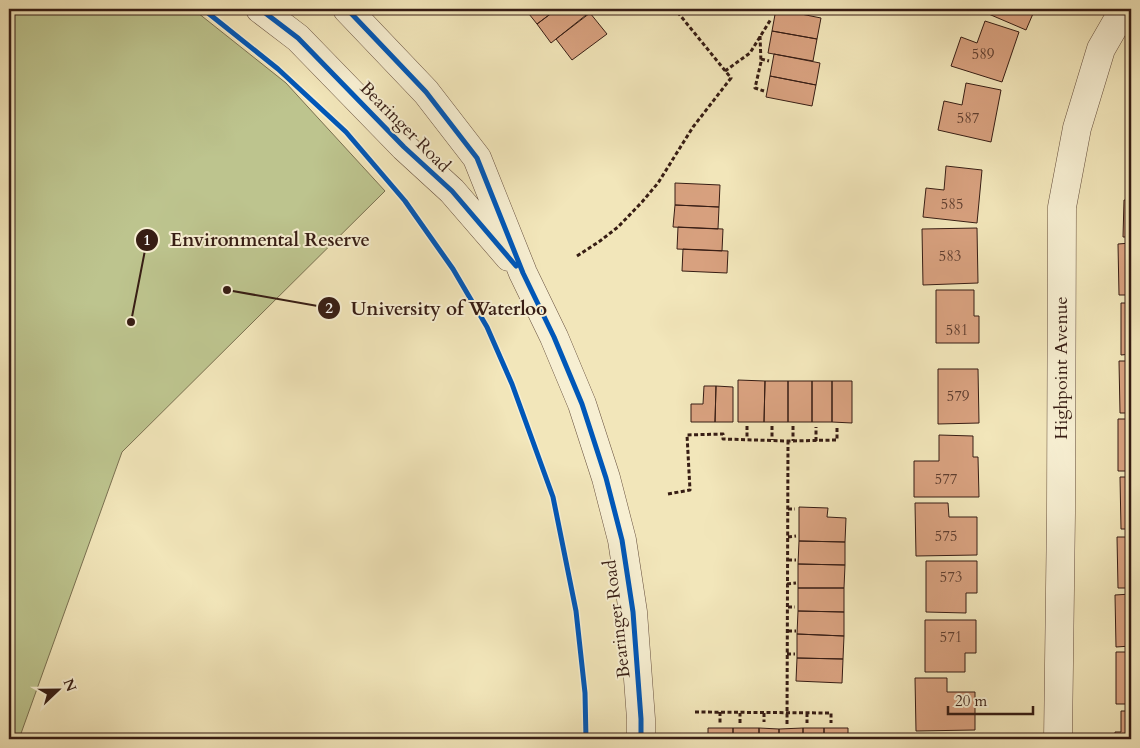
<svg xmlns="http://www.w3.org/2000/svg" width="1140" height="748" viewBox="0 0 1140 748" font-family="Cardo,serif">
<rect width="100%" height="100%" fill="#f2e6ba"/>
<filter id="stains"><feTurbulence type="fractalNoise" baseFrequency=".004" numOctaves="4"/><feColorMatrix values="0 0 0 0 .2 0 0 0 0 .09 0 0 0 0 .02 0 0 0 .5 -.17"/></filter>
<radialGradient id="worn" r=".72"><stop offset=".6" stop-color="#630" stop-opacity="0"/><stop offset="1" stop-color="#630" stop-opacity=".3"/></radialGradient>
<path fill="#bdc48e" stroke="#7a7051" d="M9,9H193L286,83L385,191L122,452L19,739H9Z"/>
<path fill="#d8a17f" stroke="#371d14" d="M525,9H557L537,24Z
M557,9H581L586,15L551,43L537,24Z
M776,9L821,18L817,39L772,31Z
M977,9H1035L1026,30Z
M590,13L607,34L572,60L556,39Z
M985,21L1019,32L1002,82L951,66L961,37L977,43Z
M772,31L817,39L813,61L768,53Z
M774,54L820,63L816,85L770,76Z
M770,76L816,85L812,106L766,97Z
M966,83L1001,90L991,142L938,130L944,101L962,105Z
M946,166L982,170L977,223L923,217L926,188L944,190Z
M675,183L720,185L719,207L675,205Z
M1124,200H1131V237H1123Z
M675,205L719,207L718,229L673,227Z
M678,227L723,229L722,251L677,249Z
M977,228L978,283L923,285L922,229Z
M1131,243V295H1119L1118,244Z
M683,249L728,251L727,273L682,271Z
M936,290H974V316H979V343H936Z
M1121,303H1131V354L1121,355Z
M1119,361H1131V413H1120Z
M938,369H978L979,423L938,424Z
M738,380L765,381L764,422H738Z
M765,381H788V422H764Z
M788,381H812V422H788Z
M812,381H832V422H812Z
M832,381H852V423L832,422Z
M704,386H716L715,422H691V404H703Z
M716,386L733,387V422H715Z
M1118,419H1131V471H1118Z
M939,435L973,436V457H978L979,497H914V461H939Z
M1120,477H1131V529H1121Z
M915,503H948L949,517H977V555L916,556Z
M799,507L828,508L827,517L846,518L845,542L799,541Z
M1117,537H1131V588H1118Z
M799,541L845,542V565L798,564Z
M926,561H977V593H966V613L926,612Z
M798,564L845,565L844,588H798Z
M798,588H844V612L798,611Z
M1131,594V646L1116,647L1115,595Z
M798,611L844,612V636L797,634Z
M925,620H976V653H965V672H925Z
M797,634L844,636L843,659L797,658Z
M1116,652H1131V704H1116Z
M797,658L843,659L842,683L796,681Z
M915,678H947V692H975V730L916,731Z
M1121,711H1131V739H1115V732H1121Z
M708,728H733V739H708Z
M733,728H759V739H733Z
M759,728L779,729V739H759Z
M803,728V739H779V729Z
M803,728H824V739H803Z
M824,728H848V739H824Z
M926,737H975V739H926Z"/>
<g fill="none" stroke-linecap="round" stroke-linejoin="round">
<defs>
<path id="minor" d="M260,9L298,38L404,147L452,191L509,257
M347,9L426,92L477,158L523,273L554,337L582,404L606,478L622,540L633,612L641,719V739
M1058,739L1061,513L1062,207L1077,128L1101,49L1124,9"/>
</defs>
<use href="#minor" stroke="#664f3e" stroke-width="29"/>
<path stroke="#371d14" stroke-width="3" stroke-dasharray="4 2.5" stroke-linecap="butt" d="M760,36L761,62L755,88L764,91
M761,59L769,61
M725,71L750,53L771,19
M577,256L600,241L618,227L642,202L658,183L693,127L731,78L675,9
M747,426V439
M772,426V440
M793,426V441
M816,441V427
M668,494L690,490L687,435L723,434V439L788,441L837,440V427
M788,509H795
M788,537L796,536
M788,560H796
M787,584L796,583
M788,607H795
M788,631H796
M787,654H795
M695,712L831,713V723
M720,712V723
M764,713V722
M807,713V723
M740,723V713
M787,724L788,441"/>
<use href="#minor" stroke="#f7efd2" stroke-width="28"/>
<defs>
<path id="cycleway" d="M203,9L278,69L346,132L405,201L453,269L487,327L512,384L553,497L576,611L585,693L586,739
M260,9L298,38L404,147L452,191L516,266
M347,9L426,92L477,158L523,273L554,337L582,404L606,478L622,540L633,612L641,719V739"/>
</defs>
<use href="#cycleway" stroke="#f7efd2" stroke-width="8"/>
<use href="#cycleway" stroke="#0057b8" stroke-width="5"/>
</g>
<g text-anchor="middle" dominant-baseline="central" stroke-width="4" stroke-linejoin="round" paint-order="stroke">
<g font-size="15" fill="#5f3e2f">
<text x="983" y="54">589</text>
<text x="968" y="118">587</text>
<text x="952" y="204">585</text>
<text x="950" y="256">583</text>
<text x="957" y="330">581</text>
<text x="958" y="396">579</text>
<text x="946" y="479">577</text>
<text x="946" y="536">575</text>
<text x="951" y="577">573</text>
<text x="951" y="637">571</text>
</g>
<g font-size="18" fill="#371d14" stroke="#f7efd2">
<text transform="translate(405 127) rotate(45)">Bearinger Road</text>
<text transform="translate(1061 368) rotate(-90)">Highpoint Avenue</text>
<text transform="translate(617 619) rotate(-97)">Bearinger Road</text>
</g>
</g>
<path fill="none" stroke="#371d14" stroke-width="2" d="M131 322L147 240M227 290L329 308"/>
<g fill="#371d14" stroke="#f7efd2" stroke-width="2">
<circle cx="131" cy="322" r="5"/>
<circle cx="227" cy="290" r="5"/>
<circle cx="147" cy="240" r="12"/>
<circle cx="329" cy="308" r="12"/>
</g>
<g font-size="15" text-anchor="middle" font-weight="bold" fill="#fff">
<text x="147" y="245">1</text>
<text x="329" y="313">2</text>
</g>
<g font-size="19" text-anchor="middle" font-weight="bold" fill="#371d14" stroke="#f7efd2" stroke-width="4" stroke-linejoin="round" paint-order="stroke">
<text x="270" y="246">Environmental Reserve</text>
<text x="449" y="315">University of Waterloo</text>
</g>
<rect width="1140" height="748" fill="none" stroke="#f2e6ba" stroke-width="30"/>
<rect x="10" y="10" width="1120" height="728" fill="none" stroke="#371d14" stroke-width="2.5"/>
<rect x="15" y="15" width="1110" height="718" fill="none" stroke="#371d14"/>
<g transform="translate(58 690) rotate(68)" stroke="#f7efd2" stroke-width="4" paint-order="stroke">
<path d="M0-4L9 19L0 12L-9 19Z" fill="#371d14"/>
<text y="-8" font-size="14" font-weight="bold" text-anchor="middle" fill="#371d14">N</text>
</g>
<path d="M948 706v8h85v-8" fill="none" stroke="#371d14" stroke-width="2.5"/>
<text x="955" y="706" font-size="15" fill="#371d14" stroke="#f7efd2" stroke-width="4" paint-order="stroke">20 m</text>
<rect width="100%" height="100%" filter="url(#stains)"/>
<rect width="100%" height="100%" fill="url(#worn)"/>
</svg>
